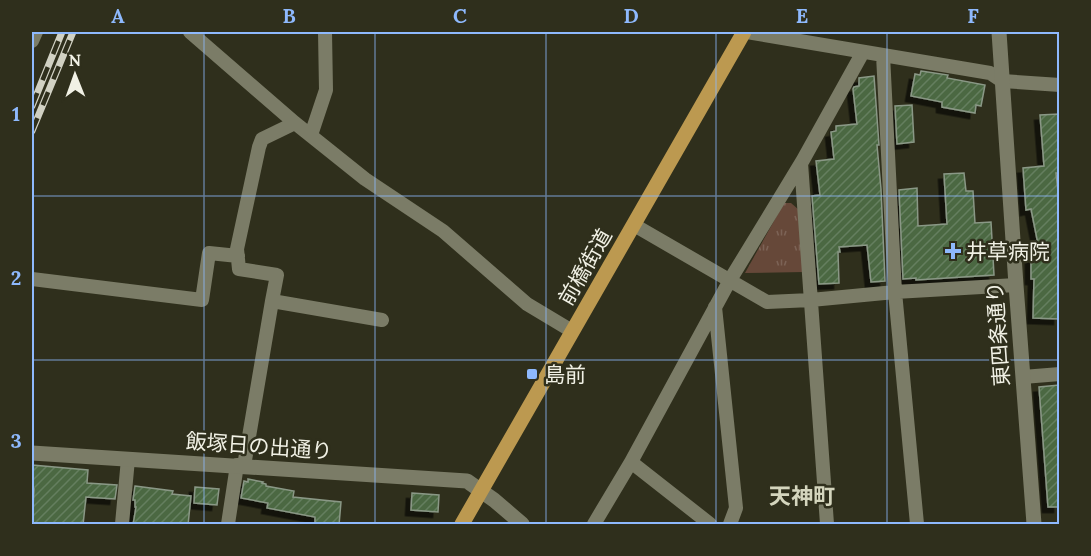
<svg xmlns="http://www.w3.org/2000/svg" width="1091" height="556" viewBox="0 0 1091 556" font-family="Lora,'Noto Sans JP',serif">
<defs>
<pattern id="grass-tufts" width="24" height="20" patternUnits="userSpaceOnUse" patternTransform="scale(1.5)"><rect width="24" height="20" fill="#664839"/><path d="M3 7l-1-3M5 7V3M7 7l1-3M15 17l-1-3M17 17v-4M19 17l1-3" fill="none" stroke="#7c6356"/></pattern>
<pattern id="building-hatch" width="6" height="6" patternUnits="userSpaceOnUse" patternTransform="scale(1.5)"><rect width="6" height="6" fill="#4b6843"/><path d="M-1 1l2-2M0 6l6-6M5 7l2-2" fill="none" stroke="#657e5e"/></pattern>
<filter id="shadow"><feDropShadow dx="-5.5" dy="5.5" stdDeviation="0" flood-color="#0009"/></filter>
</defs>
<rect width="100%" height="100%" fill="#2f2f1c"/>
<path fill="url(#grass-tufts)" d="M784,203H791L799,210L804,272L745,273Z"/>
<path fill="url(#building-hatch)" stroke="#8a9886" stroke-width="1.5" filter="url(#shadow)" d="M921,71L948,75L947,78L985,85L981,106L976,105L975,113L942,107V102L911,96L915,74L920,75Z
M874,76L879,145H877L881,189L885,281L871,282L867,245L839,247L840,252H838L839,283L819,284L812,196L820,195L816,161L834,159L831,132L836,131V126L857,124L853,89L854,87L859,86V78Z
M912,105L914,142L897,144L895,106Z
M1059,114V173H1056L1059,201V319L1033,318L1034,279H1031V249H1039L1031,209L1026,210L1023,168L1044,166L1040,115Z
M964,173L966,191H973L975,223L991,222L994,275L916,280V278L903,279L899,190L917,188L918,226L947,224L944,174Z
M1059,385V507H1048L1039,387Z
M32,465L88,470L87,483L117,485L115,499L86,497L83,525H32L34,489H32Z
M248,479L263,482L262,483L266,484V486L294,491L293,497L341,502L339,525H315V517L267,508L268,503L241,498L244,481L248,482Z
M135,486L173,491L172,494L191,496L188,525H133L136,507H135V500H133Z
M195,487L219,489L217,505L194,503Z
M412,493L439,495L438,512L411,510Z"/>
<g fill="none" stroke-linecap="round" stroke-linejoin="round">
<path stroke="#7b7c67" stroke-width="14" d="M190,32L295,123L365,179L443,231L527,304L572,331
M747,32L990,73L1002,81L1060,85
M32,41L36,32
M883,55L895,292L917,524
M311,135L326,90L325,32
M801,163L827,524
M634,225L767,302L811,300L895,292L1016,285
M32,279L202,300L209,253L238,256
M272,301L382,320
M715,307L736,508L730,524
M1023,377L1060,374
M631,462L710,524
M244,466L272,301L277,275L239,269L237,249L259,147L262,139L295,123
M122,524L128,459
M228,524L237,465
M594,524L631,462L730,280L803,160L863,52"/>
<path stroke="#7b7c67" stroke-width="15" d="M999,32L1016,285L1034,524
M32,453L467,481L494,500L522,524"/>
<path stroke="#bc9950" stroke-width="15" d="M462,524L744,32"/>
<defs>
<path id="rail" d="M32,106L62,32
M32,131L73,32"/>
</defs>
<use href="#rail" stroke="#d1d1c3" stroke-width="7"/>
<use href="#rail" stroke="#2f2f1c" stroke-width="4.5" stroke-dasharray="14" stroke-linecap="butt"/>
</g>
<path fill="none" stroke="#8eb9fd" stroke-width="1.5" stroke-opacity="0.55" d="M204,32V524M375,32V524M546,32V524M716,32V524M887,32V524M32,196H1060M32,360H1060"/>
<g fill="#8eb9fd" stroke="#2f2f1c" stroke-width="2">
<path d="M950 242h6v6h6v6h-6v6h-6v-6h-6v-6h6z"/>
<rect x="526" y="368" width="12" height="12" rx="3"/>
</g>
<g text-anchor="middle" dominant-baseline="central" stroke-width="5" stroke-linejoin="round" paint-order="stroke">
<g font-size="21" fill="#f1f1e5" stroke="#2f2f1c" text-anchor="start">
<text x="966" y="251">井草病院</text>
<text x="544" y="374">島前</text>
</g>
<g font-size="21" fill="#f1f1e5" stroke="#2f2f1c">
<text transform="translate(585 267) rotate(-60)">前橋街道</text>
<text transform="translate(998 334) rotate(-94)">東四条通り</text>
<text transform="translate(259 446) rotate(4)">飯塚日の出通り</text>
</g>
<g font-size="22" font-weight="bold" fill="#d4d5bd" stroke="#2f2f1c">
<text x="802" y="496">天神町</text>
</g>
</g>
<rect width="1091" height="556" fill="none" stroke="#2f2f1c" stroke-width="66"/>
<g transform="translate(75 75) rotate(359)" stroke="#2f2f1c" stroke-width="4.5" paint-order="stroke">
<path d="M0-4.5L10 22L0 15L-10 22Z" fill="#f1f1e5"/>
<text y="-9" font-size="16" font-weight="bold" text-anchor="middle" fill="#f1f1e5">N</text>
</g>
<rect x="33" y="33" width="1025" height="490" fill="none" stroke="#8eb9fd" stroke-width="2"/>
<g font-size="20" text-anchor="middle" font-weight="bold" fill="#8eb9fd">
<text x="118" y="23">A</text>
<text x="289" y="23">B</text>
<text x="460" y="23">C</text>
<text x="631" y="23">D</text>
<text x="802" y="23">E</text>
<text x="973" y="23">F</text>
<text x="16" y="121">1</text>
<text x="16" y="285">2</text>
<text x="16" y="448">3</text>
</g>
</svg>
